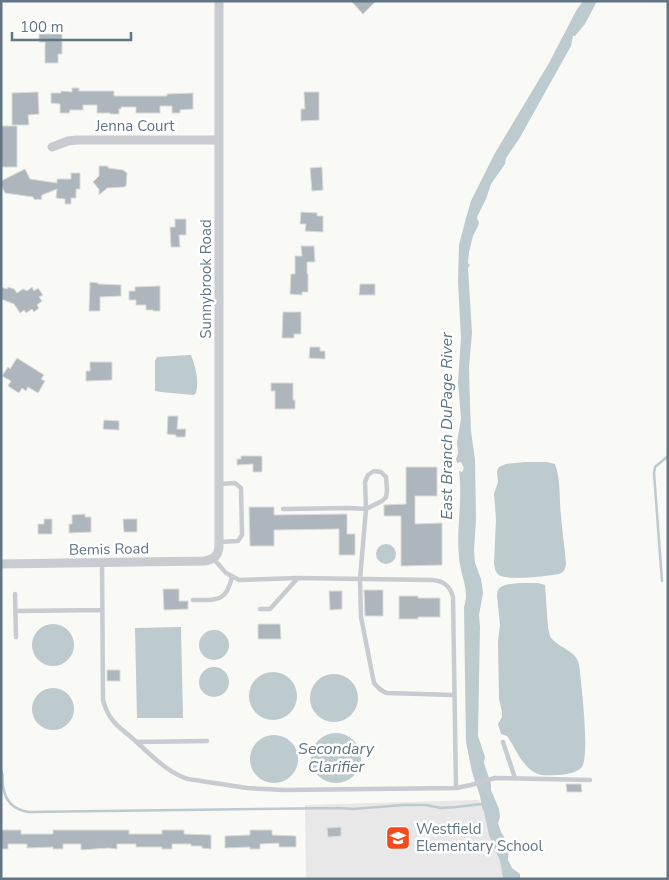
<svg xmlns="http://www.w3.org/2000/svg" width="669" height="880" viewBox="0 0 669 880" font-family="'Nunito Sans',sans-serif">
<rect width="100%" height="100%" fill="#f9f9f6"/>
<path fill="#e7e8e7" d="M479,800L482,808L484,812L491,840L496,850L500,861L503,879H306L305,805Z"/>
<path fill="#bdcace" d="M583,1H597L585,24L575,36H573L571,46L519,139L506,158L505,164L491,184L486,199L478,215L477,218L479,223L478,226L473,236L469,252L468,263L470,265L468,268L472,333L469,367L470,405L471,431L475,460L476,519L474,550L475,563L481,579L483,593L479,615L480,627L478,736L485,757L484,763L491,784V790L499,809L500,817L498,823L501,832L509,845L508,860L512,868L520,874V879H503L500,861L489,835L484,812L482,808L480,796L472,772L466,742L464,607C470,589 460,575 459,557C456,528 463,499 459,471L462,472L464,468L461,462L457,463L456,459L458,453L457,442L461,419L458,382L461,338L458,282L459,245L466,218L471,201L495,153L549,63L576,11Z
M191,355C196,368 199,380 196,393L194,395L161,392L155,391V361L157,357Z
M525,462H547L555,464C561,480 559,499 561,516C562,532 565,548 566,564C565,570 564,572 559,574C547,576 508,581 499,575C495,572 495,568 494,564L496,519L494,494L498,482L497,471L499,467L506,464Z
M376 554a10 10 0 1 1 20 0a10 10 0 1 1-20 0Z
M538,583L545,585L548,628C549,631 549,636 552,639C561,649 575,650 579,664C581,682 590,754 582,767C577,773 564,775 557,775C551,775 543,776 538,774C522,768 516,748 507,736L501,734L498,724L502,717V712L499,699L498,641L500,625L497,595C498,591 497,590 501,587C508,582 529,583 538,583Z
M32 645a21 21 0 1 1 42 0a21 21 0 1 1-42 0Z
M181,627L183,718H137L135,628Z
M199 645a15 15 0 1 1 30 0a15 15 0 1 1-30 0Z
M199 682a15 15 0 1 1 30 0a15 15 0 1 1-30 0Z
M249 696a24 24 0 1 1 48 0a24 24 0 1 1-48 0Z
M310 698a24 24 0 1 1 48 0a24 24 0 1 1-48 0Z
M32 709a21 21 0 1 1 42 0a21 21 0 1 1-42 0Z
M311 758a25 25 0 1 1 50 0a25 25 0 1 1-50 0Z
M250 759a24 24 0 1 1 48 0a24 24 0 1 1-48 0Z"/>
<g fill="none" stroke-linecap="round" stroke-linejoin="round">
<path stroke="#bdcace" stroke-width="2.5" d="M662,581L654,473L655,467L668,456
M1,770C4,776 2,780 3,786C5,801 14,810 29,812L339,808L353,809L403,805H426L441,808L456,807L482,804"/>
</g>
<path fill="#acb6bc" stroke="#dbdbd8" d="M351,1H376L363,14Z
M39,34H62V54H58V63H45V42H39Z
M72,88H79V91H114V96H167V94L193,93V109L180,110V113H172V106H160V113H136V107H121V109H119V114H110V113H97V105H83V110H70L69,113H60V104L51,103V93H61V91L72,92Z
M38,92L39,114L28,115L29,125H12V93Z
M304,92H319V120L301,121V109H305Z
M1,126H17V167H1Z
M99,166H108V168L123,170L127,173L126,186L124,187L107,188L99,195V189L93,182L99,176Z
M322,167L323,190L312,191L310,168Z
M25,169L30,179L57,183V179H71V173H80V189H76V198H71V204H65V199L56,198L57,189L42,195L41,200L38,199L35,200L33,197L5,193L1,185V181Z
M301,212L317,213V216H323V232L305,231L306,224H300Z
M175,219H186V235H179L180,247H171L170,227H175Z
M301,246H314L315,262H307V274H308V292H302V295L290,294L291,274H295V256H302Z
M90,282L98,283V284L121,285V296L100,297V311H89Z
M360,284H375V295H359Z
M160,286V311H153V310H146V305H136V300H129V291H135V287Z
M1,287L7,289L8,287L14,289L17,293L23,289L27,291L32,287L34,291L38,288L43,295L39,297L42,301L37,305L39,308L34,312L32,309L26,313L24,310L20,313L14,304L1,299Z
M283,312H301V334H294V338H282Z
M310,347H320V351H325V359L309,358Z
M17,358L44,375L41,379L45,381L38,393L28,387L26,391L22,388L19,393L8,386L11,381L2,376L8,367L10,369Z
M90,362H112V380L86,381V371H90Z
M271,383H293V400H295V409H275V391H271Z
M168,416H178L177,429H186L185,437H176V435L167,434Z
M104,420L119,421V430L103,429Z
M241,456H262V472H253V464L237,465V459H241Z
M406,467H437V496H415V524L442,523V565L401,566V516H384V505L406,504Z
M249,507H274V515L347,514V534H355V555H339V529L274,530V546H250Z
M85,514V517H91V532L69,533V524H72V515Z
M44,519H52V534H38V524H44Z
M123,519H137V532H124Z
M163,589H179V601H188V609L164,610Z
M364,590H383V616H365Z
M329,591H342V609L330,610Z
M399,596H418V598H440V617H418V619H399Z
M258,624H280L281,639H258Z
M107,670H120V681H107Z
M566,784H581L582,792H567Z
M341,827V836L328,837L327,828Z
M1,830H21V834H53V830H129V834H162V830H184V834L211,835V849L202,848V846H191V844H172V849H162V847H136V844H117V849L108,848L81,850V844H63V849H53V847L27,848V844H8V849H1Z
M250,830H272V835L296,836V847H279V843L260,844V849H250V847L225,848V836L250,835Z"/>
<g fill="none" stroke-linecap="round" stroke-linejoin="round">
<path stroke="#c8ccd0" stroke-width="4.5" d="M219,484L235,483L241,488L242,535L238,541L219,542
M283,509L348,508L366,509L382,501L386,497L387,491L386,477L381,472L374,471L368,475L365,482L366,509L360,579L361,617L374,683C378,688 381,691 387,693L454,695
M213,558L226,573L239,580L297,578L433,580C444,581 450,586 453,597L456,788
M102,562L103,700C105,707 107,713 111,718C116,726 124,731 131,737C148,752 166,772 188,779L247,788L284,790L456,788L471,785L495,778L590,780
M15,594L16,637
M193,600C216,600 226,603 232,577
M260,609H270L297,579
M16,611L102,610
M136,742L207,741
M503,742L515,778"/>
<path stroke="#c8ccd0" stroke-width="9" d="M52,147L68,141L77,140H219
M1,564L205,561C214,559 218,556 219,547V1"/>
</g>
<defs>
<symbol id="school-square" viewBox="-11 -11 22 22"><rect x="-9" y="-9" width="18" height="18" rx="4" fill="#f34a1b" stroke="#fff"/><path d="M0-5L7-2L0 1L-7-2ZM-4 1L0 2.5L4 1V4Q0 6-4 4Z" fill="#fff"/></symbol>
</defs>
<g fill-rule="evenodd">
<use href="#school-square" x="384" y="824" width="28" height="28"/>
</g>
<g text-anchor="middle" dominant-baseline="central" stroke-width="5" stroke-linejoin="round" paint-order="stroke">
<g font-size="15" fill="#617584" stroke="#fff">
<text x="135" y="126">Jenna Court</text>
<text transform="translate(206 279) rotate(-90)">Sunnybrook Road</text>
<text transform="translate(109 549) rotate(-1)">Bemis Road</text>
</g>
<g font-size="15" fill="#617584" stroke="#fff" text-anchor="start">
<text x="416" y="829">Westfield<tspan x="416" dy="17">Elementary School</tspan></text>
</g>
<g font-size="16" font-style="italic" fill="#5c757e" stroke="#fff">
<text transform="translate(447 426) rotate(-90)">East Branch DuPage River</text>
<text x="336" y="749">Secondary<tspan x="336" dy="18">Clarifier</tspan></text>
</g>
</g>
<rect width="669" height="880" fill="none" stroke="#617584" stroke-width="5"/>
<path d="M12 32v8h119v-8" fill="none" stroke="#617584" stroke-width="2.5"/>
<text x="20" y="32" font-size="15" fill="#617584" stroke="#ffffff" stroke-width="4" paint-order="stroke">100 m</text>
</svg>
